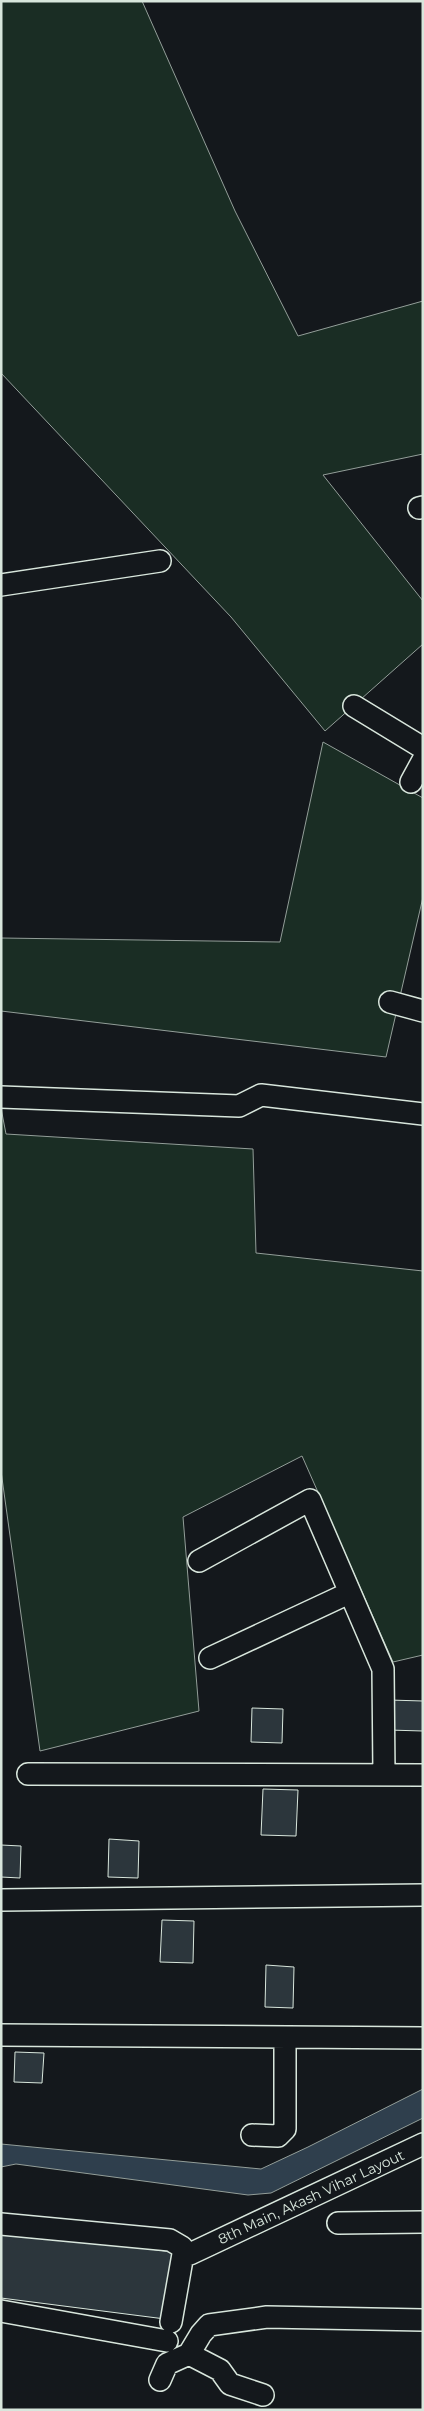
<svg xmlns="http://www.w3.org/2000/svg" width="424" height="2411" viewBox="0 0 424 2411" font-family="Montserrat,sans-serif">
<rect width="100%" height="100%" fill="#14181c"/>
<path fill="#1a2d24" stroke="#939e99" d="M1,1H142L235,211L298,336L423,301V454L323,475L423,601V644L325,731L231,617L1,373Z
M323,742L423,798V897L386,1057L1,1011V938L280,942Z
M1,1108L6,1134L253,1149L256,1253L423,1271V1655L393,1662L302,1456L183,1517L199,1711L40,1751L1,1471Z"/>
<path fill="#2f3f4d" stroke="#939e99" d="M423,2089V2118L271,2193L248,2195L16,2164L1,2167V2144L261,2169L308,2147Z"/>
<path fill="#2c363c" stroke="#d8e6dc" d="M389,1700L423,1701V1731L388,1730Z
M252,1708L283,1709L282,1743L251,1742Z
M263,1789L298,1790L296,1836L261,1835Z
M109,1839L139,1841L138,1878L108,1877Z
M1,1845L21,1846L20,1878L1,1877Z
M162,1920L194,1921L193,1963L160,1962Z
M266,1965L294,1967L293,2008L265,2007Z
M15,2052L44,2053L42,2083L14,2082Z
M1,2230L173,2252L165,2319L1,2298Z"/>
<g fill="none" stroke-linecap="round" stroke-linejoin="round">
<defs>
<path id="minor" d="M419,508L423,507
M1,585L160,561
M354,706L423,748
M411,782L423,760
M390,1002L423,1011
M1,1097L239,1106L261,1095L423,1114
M199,1561L310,1500L383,1669L384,1775
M210,1658L349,1593
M28,1774L423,1775
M1,1900L423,1895
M1,2035L423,2038
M252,2135L278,2136L285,2129V2037
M338,2223L423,2222
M1,2224L170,2240L182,2247L183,2254
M1,2311L167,2341
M171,2322L183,2254H190L423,2144
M189,2354L220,2370L230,2384L263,2395
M160,2380L167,2364L189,2354L201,2334L209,2325L267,2317L423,2320"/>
</defs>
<use href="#minor" stroke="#d8e6dc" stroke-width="24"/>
<use href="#minor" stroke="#14181c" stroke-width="21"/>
</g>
<g text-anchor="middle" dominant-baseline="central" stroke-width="4" stroke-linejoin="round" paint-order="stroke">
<g font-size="14" fill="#d8e6dc" stroke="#14181c">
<text transform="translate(311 2197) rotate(-25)">8th Main, Akash Vihar Layout</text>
</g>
</g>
<rect width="424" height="2411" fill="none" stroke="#d8e6dc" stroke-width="5"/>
</svg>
